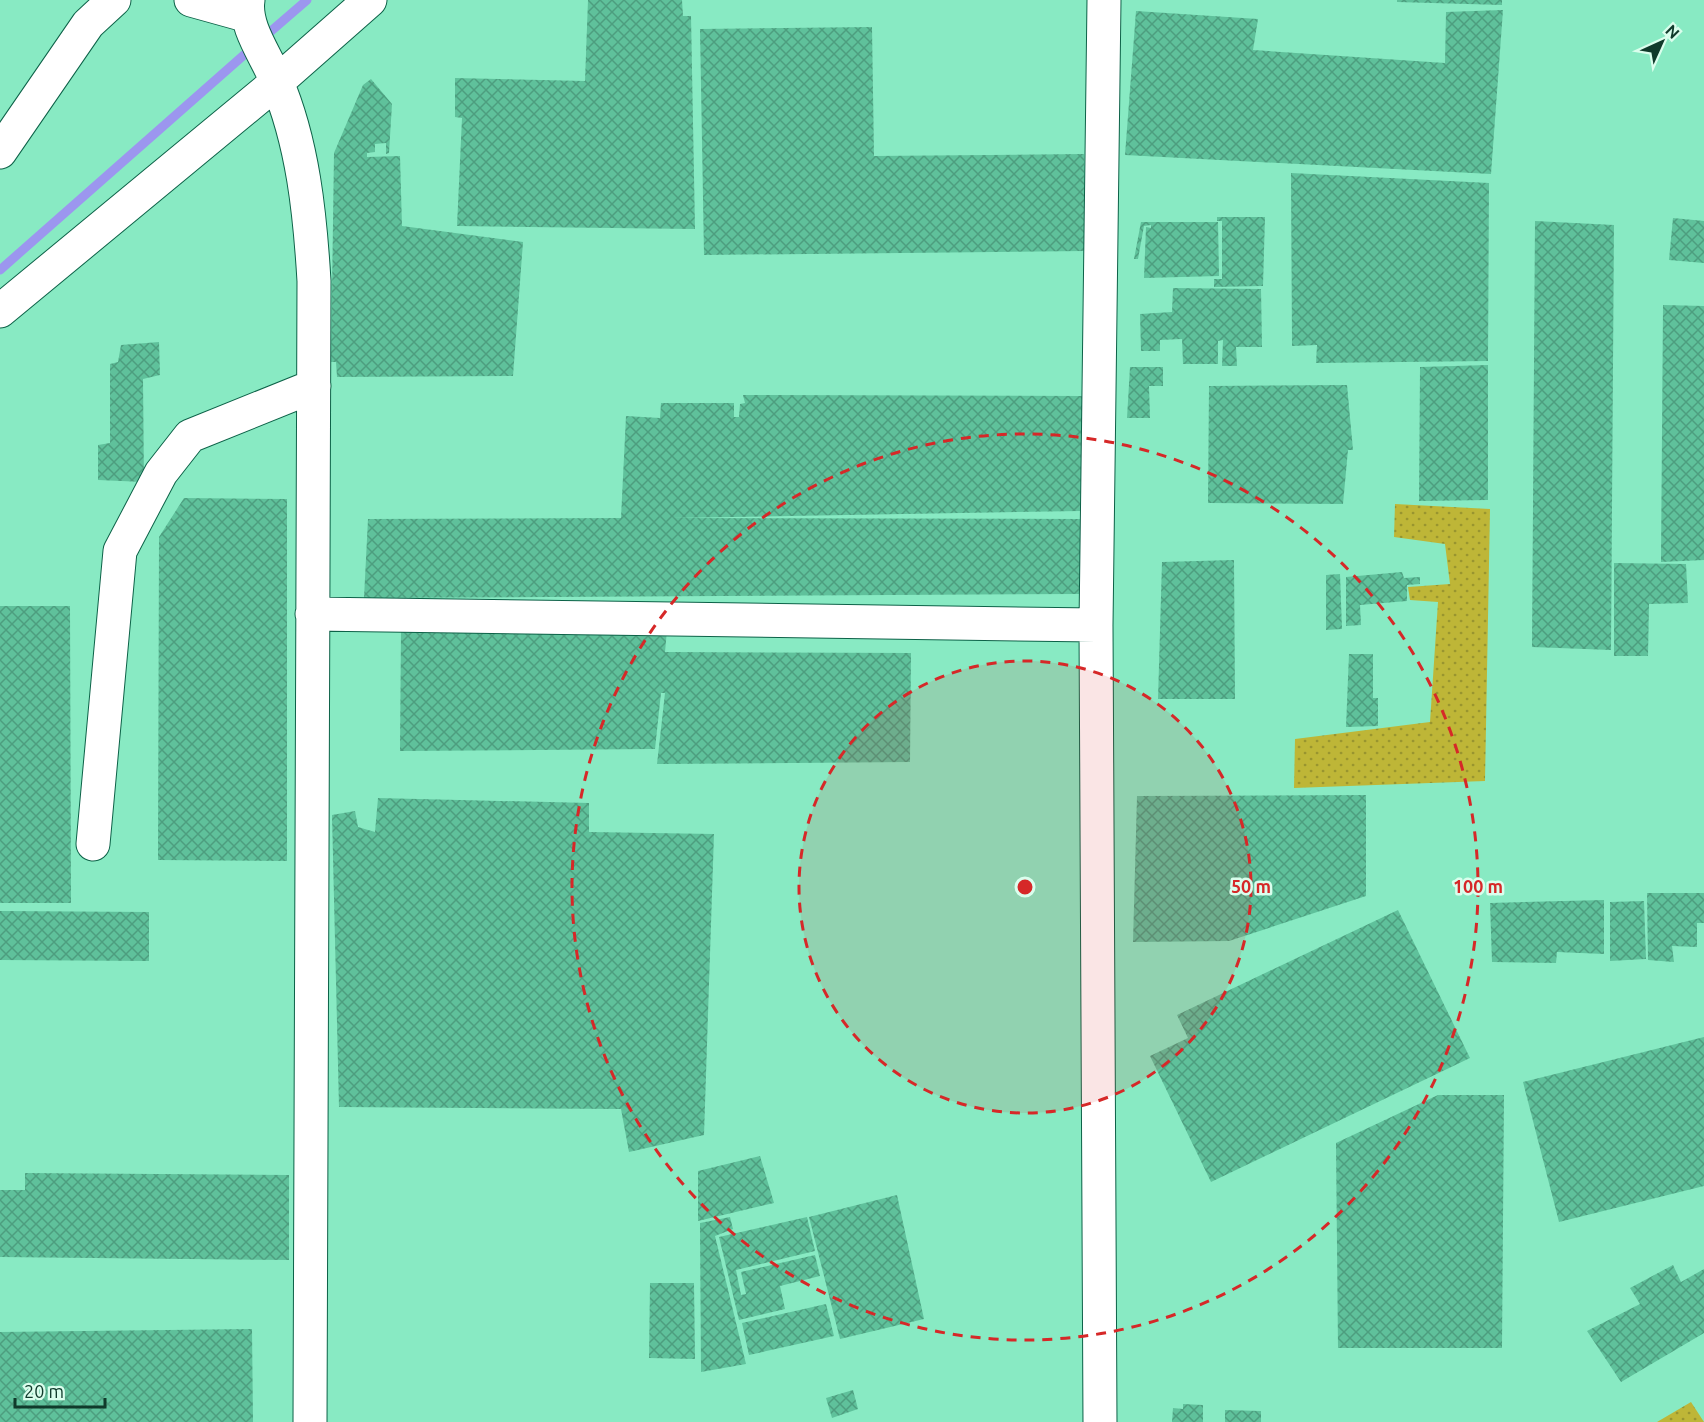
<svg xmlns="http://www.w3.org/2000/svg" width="1704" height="1422" viewBox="0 0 1704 1422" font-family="Ubuntu,sans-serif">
<defs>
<pattern id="grass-dots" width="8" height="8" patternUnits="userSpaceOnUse" patternTransform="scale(1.5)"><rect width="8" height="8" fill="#beb637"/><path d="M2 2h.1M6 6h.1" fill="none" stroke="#99952f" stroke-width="1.8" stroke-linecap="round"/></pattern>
<pattern id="building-cross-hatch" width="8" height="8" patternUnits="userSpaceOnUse" patternTransform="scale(1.5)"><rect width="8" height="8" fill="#5fc19b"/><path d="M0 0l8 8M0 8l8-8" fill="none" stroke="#4d9e7f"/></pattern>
</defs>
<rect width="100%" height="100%" fill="#88eac3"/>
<path fill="url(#grass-dots)" d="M1395,504L1490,509L1485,781L1294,788L1295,739L1430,722L1438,602L1410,600L1408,587L1450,584L1445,544L1394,537Z
M1691,1402L1704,1422H1657Z"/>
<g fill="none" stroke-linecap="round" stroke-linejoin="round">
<path stroke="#9c96ef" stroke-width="9" d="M263,38L307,0
M0,270L253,47"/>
</g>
<path fill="url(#building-cross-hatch)" d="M588,0H682L683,16H691L695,229L457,226L462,118L455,117V78L585,81Z
M1397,0H1502V5L1397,2Z
M1503,10L1491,174L1125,155L1136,11L1258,19L1253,50L1445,63L1446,12Z
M872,27L874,156L1084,154L1085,251L704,255L700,29Z
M371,79L392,104L389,153L386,154V143L375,144V152L367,153V157L400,156L402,226L523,242L513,376L337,377L336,362H331L334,153L363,85Z
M1291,173L1489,183L1488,361L1316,363L1317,345L1292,346Z
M1217,217H1265L1263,286L1214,287V279H1222V221H1217Z
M1673,218L1704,221V263L1669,260Z
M1535,221L1614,225L1611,650L1532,647Z
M1141,222H1218L1219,276L1144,278L1146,227L1151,228V225L1144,226L1138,259H1134Z
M1173,288L1261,289L1262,347H1236L1237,366H1222L1223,340L1218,341V364H1183L1182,339L1160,340V351H1141L1140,314L1172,312Z
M1663,305L1704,306V560L1661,562Z
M159,342L160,375L143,379L144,482L98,480V445L110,443V364L118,362L121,345Z
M1488,365V500L1419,501L1420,367Z
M1130,367H1163V386H1149L1150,418H1127Z
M1347,385L1353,450H1348L1343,504L1208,503L1209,386Z
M743,395L1083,396L1080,511L671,518L1081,519L1079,594L364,598L368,519L621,518L626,416L660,418L661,403H734V417H739L740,404L745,403Z
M184,498L287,499V861L158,860L159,537Z
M1234,560L1235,699H1158L1162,562Z
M1614,563L1686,564L1688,603L1649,604L1648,656H1614Z
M1402,572L1404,578L1420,577V584L1407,585V601L1360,605L1361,625L1346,626V577Z
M1340,574L1342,629L1326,630V575Z
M0,606H70L71,903H0Z
M401,630H667L665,652L911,653L910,762L657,764L665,693H661L655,749L400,751Z
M1349,654H1373V698H1378V726L1346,727Z
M1366,795V896L1229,941L1133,942L1137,796Z
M378,798L589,803V832L714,834L704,1135L629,1152L621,1109L339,1107L332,815L355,811L358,827L375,832Z
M1647,893H1704V923H1697V947L1672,946L1674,962L1648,960Z
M1604,900V954L1557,952L1556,963L1492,962L1490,903Z
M1644,901L1646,959L1610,961V902Z
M1398,910L1470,1058L1211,1182L1150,1056L1188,1038L1177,1015Z
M0,911L149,912V961L0,960Z
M1704,1037V1186L1559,1222L1523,1082Z
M1438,1095H1504L1502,1348H1338L1336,1143Z
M760,1156L774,1203L698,1221V1171Z
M25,1173L289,1175V1260L0,1257V1190H25Z
M897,1195L924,1319L840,1339L809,1217Z
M730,1217L733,1229L715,1236L746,1364L701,1372L700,1223Z
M807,1217L815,1251L736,1270L741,1295L746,1294L741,1272L815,1255L820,1276L780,1286L785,1309L739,1320L719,1237Z
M1673,1265L1681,1282L1704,1269V1333L1621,1382L1587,1331L1640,1304L1630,1288Z
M650,1283H694L695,1359L649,1358Z
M826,1304L834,1336L749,1355L742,1323Z
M252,1329L253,1422H0V1332Z
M853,1390L858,1409L832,1418L826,1398Z
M1183,1404L1203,1405V1422H1172L1173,1408L1183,1409Z
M1225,1410L1261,1411V1422H1225Z"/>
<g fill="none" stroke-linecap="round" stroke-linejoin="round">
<defs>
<path id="minor" d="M191,0L245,15
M248,0C244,27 266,55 276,80C303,143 310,214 314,281L310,1422
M0,152L88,24L114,0
M0,311L277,82L370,0
M312,614L1096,625
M93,844L120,551L161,473L190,436L314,386
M1100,1422L1096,625L1104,0"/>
</defs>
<use href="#minor" stroke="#0d6248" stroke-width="35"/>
<use href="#minor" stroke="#fff" stroke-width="33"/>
</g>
<circle cx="1025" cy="887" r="226" fill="#d62828" fill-opacity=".12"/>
<g fill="none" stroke="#d62828" stroke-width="3" stroke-dasharray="10 8">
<circle cx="1025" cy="887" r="226"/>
<circle cx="1025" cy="887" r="453"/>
</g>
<circle cx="1025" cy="887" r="9" fill="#d62828" stroke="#dafeed" stroke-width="3"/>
<g font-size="18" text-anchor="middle" font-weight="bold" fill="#d62828" stroke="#dafeed" stroke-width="5" stroke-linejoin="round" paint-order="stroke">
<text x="1251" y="893">50 m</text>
<text x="1478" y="893">100 m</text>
</g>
<g transform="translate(1662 42) rotate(45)" stroke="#dafeed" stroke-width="4.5" paint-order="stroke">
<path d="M0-4.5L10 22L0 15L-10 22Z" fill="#103a2b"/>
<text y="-9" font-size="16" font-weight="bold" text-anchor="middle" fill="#103a2b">N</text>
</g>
<path d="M15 1398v9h90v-9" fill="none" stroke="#103a2b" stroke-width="3"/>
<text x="24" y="1398" font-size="18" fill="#103a2b" stroke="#dafeed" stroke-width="4.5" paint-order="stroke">20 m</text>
</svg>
